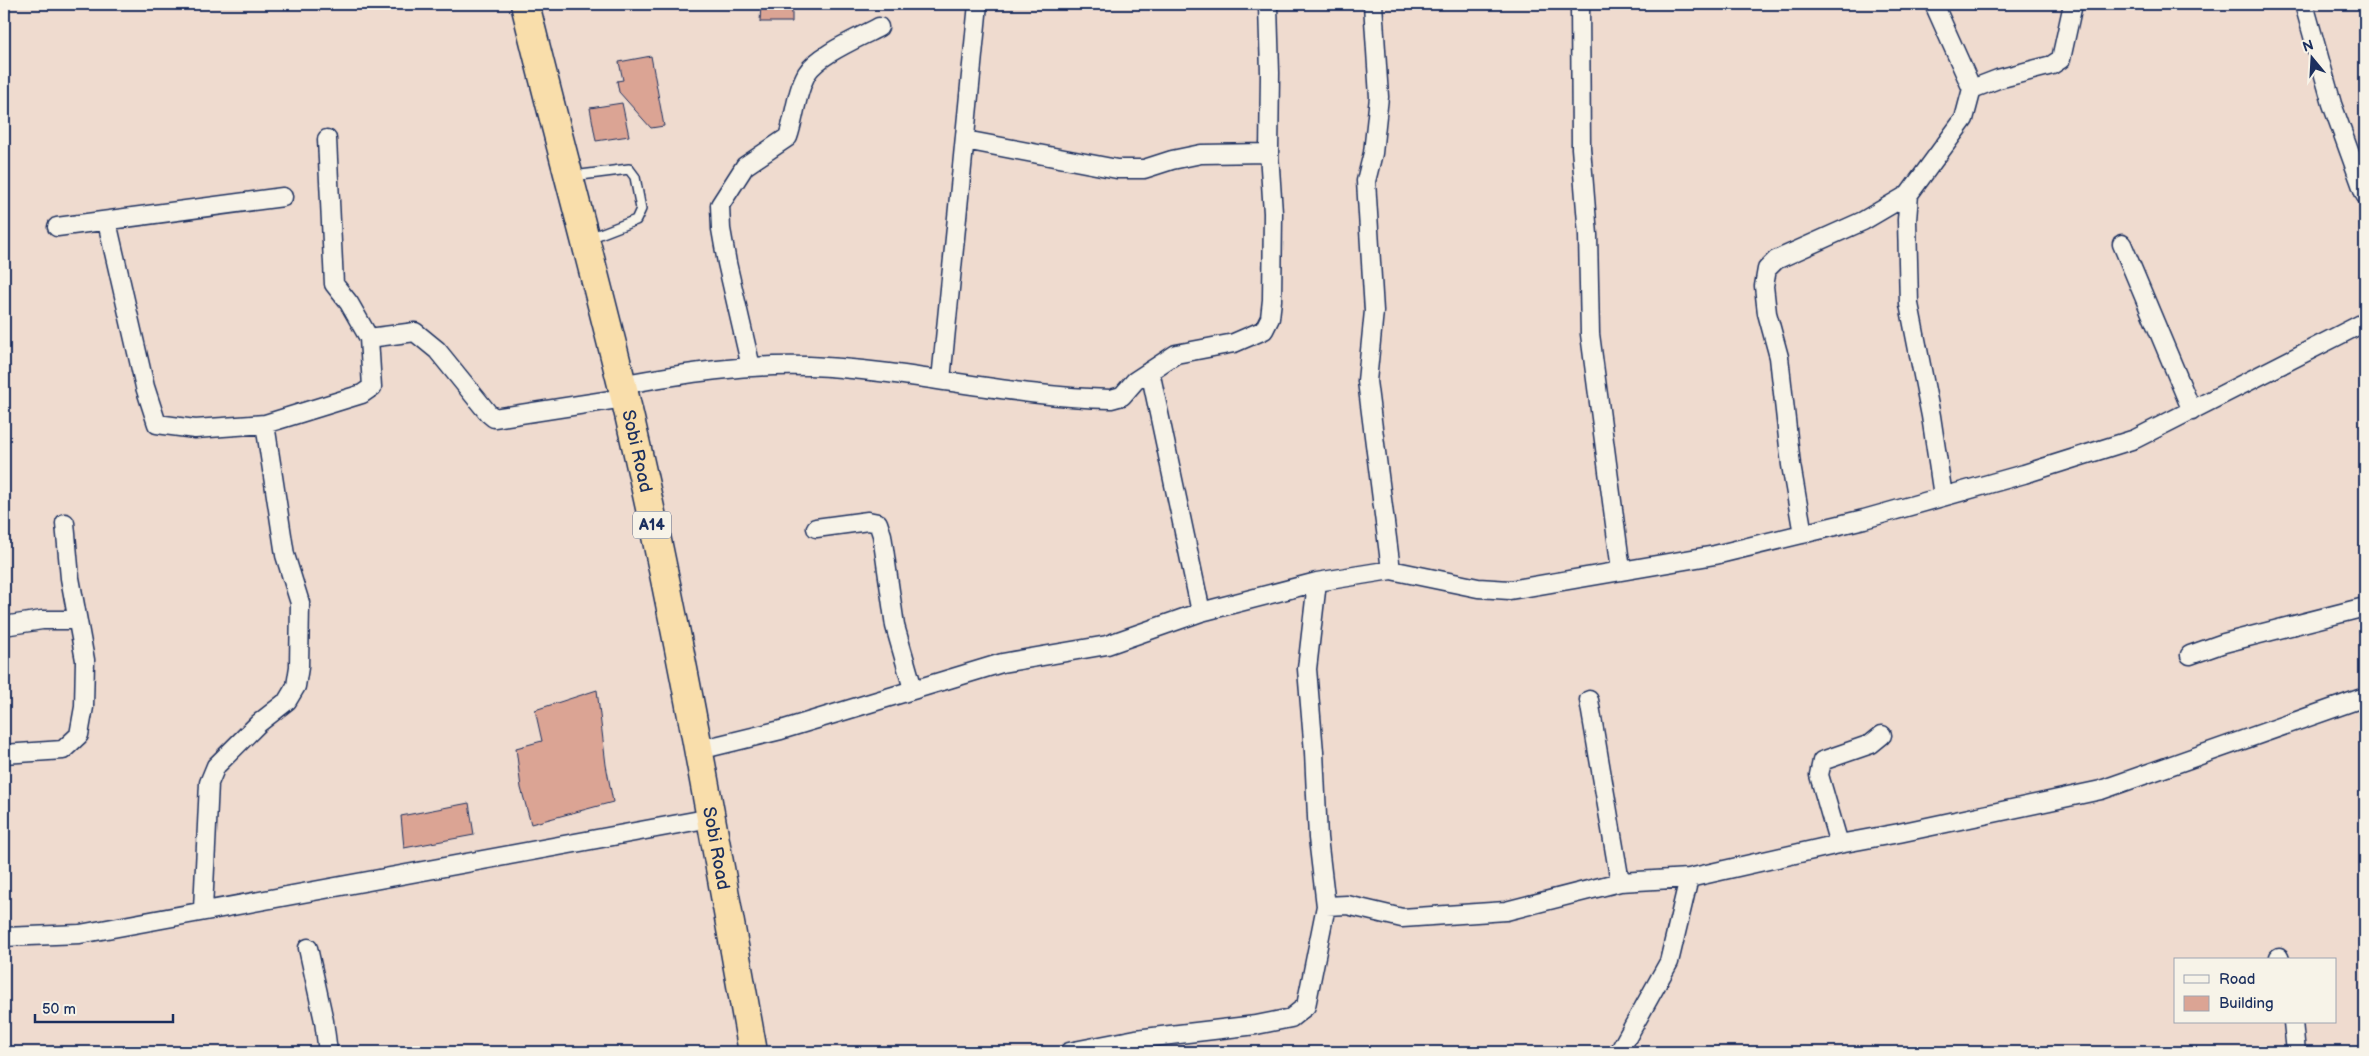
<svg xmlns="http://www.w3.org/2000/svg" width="2369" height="1056" viewBox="0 0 2369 1056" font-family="'Balsamiq Sans',sans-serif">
<rect width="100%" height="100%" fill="#efdbcf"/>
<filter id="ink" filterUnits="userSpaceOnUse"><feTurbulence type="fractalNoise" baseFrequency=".02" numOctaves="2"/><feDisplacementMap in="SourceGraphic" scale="10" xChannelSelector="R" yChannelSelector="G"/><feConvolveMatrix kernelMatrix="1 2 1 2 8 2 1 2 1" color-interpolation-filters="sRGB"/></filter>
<g filter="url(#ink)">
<path fill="#dba494" stroke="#1b2f5e" d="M761,4H792V22H760Z
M651,56L664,126L651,128L619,92L617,81L623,80L619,62Z
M622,103L629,136L596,141L590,108Z
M597,690L606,765L613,802L531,824L521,788L516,748L542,741L535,710Z
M469,803L474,835L404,848L401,816Z"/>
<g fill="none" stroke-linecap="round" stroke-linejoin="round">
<defs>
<path id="lane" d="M573,176L629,169L635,177L641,209L636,220L587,239"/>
<path id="street" d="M1373,4L1379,97L1373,153L1366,181L1374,311L1367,381L1391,570
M1580,4L1581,148L1588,235L1590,334L1621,570
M1934,4L1972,89L1964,119L1909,194L1907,220L1909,304L1931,416L1943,496
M2304,4L2332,104L2365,195
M1972,89L1998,79L2052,65L2061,59L2073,4
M327,139L334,284L349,303L369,338L415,332L437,350L488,413L494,418L624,398
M965,140L1117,169H1144L1172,160L1201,154L1269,153
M107,222L145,387L157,424L195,429L265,424L285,555L300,603L299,667L296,686L287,701L259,723L216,766L209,783L203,909
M57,227L283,197
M2122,244L2192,411
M751,367L727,263L721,229L720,205L745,166L788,137C795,117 796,92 807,73C819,54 859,38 879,27
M1150,371L1201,612
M941,380L978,4
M621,385C684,373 746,364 809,366C911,370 1010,397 1111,399L1122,396L1135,381L1176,354L1234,343L1264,330L1270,318L1272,300L1273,213L1269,153L1270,73L1268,6
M265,424L362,394L372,387L369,338
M816,528L868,521L878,523L882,535L895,626L913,689
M1803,534L1791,465L1779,357L1767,313L1764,286L1767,269L1776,260L1863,221L1909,194
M4,626L42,620H77
M2190,655L2224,643L2365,607
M1589,700L1620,882
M699,750L781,730L1002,663L1107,645L1201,612L1317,582L1391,570L1478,588L1510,590L1715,555L1864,519L2024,474L2135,439L2365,322
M4,754L63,750L79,735L84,707L85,660L70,578L65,523
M1839,844L1819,775L1822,761L1871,744L1882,735
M1326,906L1347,905L1402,918L1506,911L1620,882L1689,878L1839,844L1899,833L2101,790L2365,697
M4,937L80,934L711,818
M308,948L324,1021L328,1052
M2279,957L2280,960
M2293,1022L2296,1052
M1069,1052L1136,1039L1256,1025L1291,1018L1306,1006L1326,906L1318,838L1314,752L1307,669L1317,582
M1619,1052L1669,962L1689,878"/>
<g id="highway">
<path id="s1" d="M525,4C556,131 591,258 622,385C675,606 713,829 753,1052"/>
</g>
</defs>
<use href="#lane" stroke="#1b2f5e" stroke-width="12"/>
<use href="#street" stroke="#1b2f5e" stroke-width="21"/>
<use href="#highway" stroke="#1b2f5e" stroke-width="31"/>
<use href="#lane" stroke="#f7f3e8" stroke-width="9"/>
<use href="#street" stroke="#f7f3e8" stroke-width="18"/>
<use href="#highway" stroke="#f9deab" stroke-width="28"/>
</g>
</g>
<g text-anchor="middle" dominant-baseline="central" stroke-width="4.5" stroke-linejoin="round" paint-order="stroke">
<rect fill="#f7f3e8" stroke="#5d6a87" stroke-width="1" x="633" y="511.5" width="38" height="27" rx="4"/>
<g font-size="16" font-weight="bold" fill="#1b2f5e">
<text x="652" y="525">A14</text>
</g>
<g font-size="18" fill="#1b2f5e" stroke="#f7f3e8">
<text stroke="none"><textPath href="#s1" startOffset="461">Sobi Road</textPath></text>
<text stroke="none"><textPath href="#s1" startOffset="866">Sobi Road</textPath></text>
</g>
</g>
<rect width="2369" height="1056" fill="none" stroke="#f7f3e8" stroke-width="20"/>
<rect x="10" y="10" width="2349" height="1036" fill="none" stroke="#1b2f5e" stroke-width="2" filter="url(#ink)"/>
<rect x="2174" y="958" width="162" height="65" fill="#f7f3e8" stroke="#9fa5b1"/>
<rect x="2184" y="975" width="25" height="8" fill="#f7f3e8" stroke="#9fa5b1"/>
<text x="2219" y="984" font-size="15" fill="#1b2f5e">Road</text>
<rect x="2184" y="996" width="25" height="15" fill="#dba494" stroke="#9fa5b1"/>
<text x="2219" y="1008" font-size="15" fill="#1b2f5e">Building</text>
<g transform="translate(2312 58) rotate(342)" stroke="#f7f3e8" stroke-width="4" paint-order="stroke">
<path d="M0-4L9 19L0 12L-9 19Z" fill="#1b2f5e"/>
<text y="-8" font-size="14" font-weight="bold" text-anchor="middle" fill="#1b2f5e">N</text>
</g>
<path d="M35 1014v8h138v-8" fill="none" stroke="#1b2f5e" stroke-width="2.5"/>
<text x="42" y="1014" font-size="15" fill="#1b2f5e" stroke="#f7f3e8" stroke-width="4" paint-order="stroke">50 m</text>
</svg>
